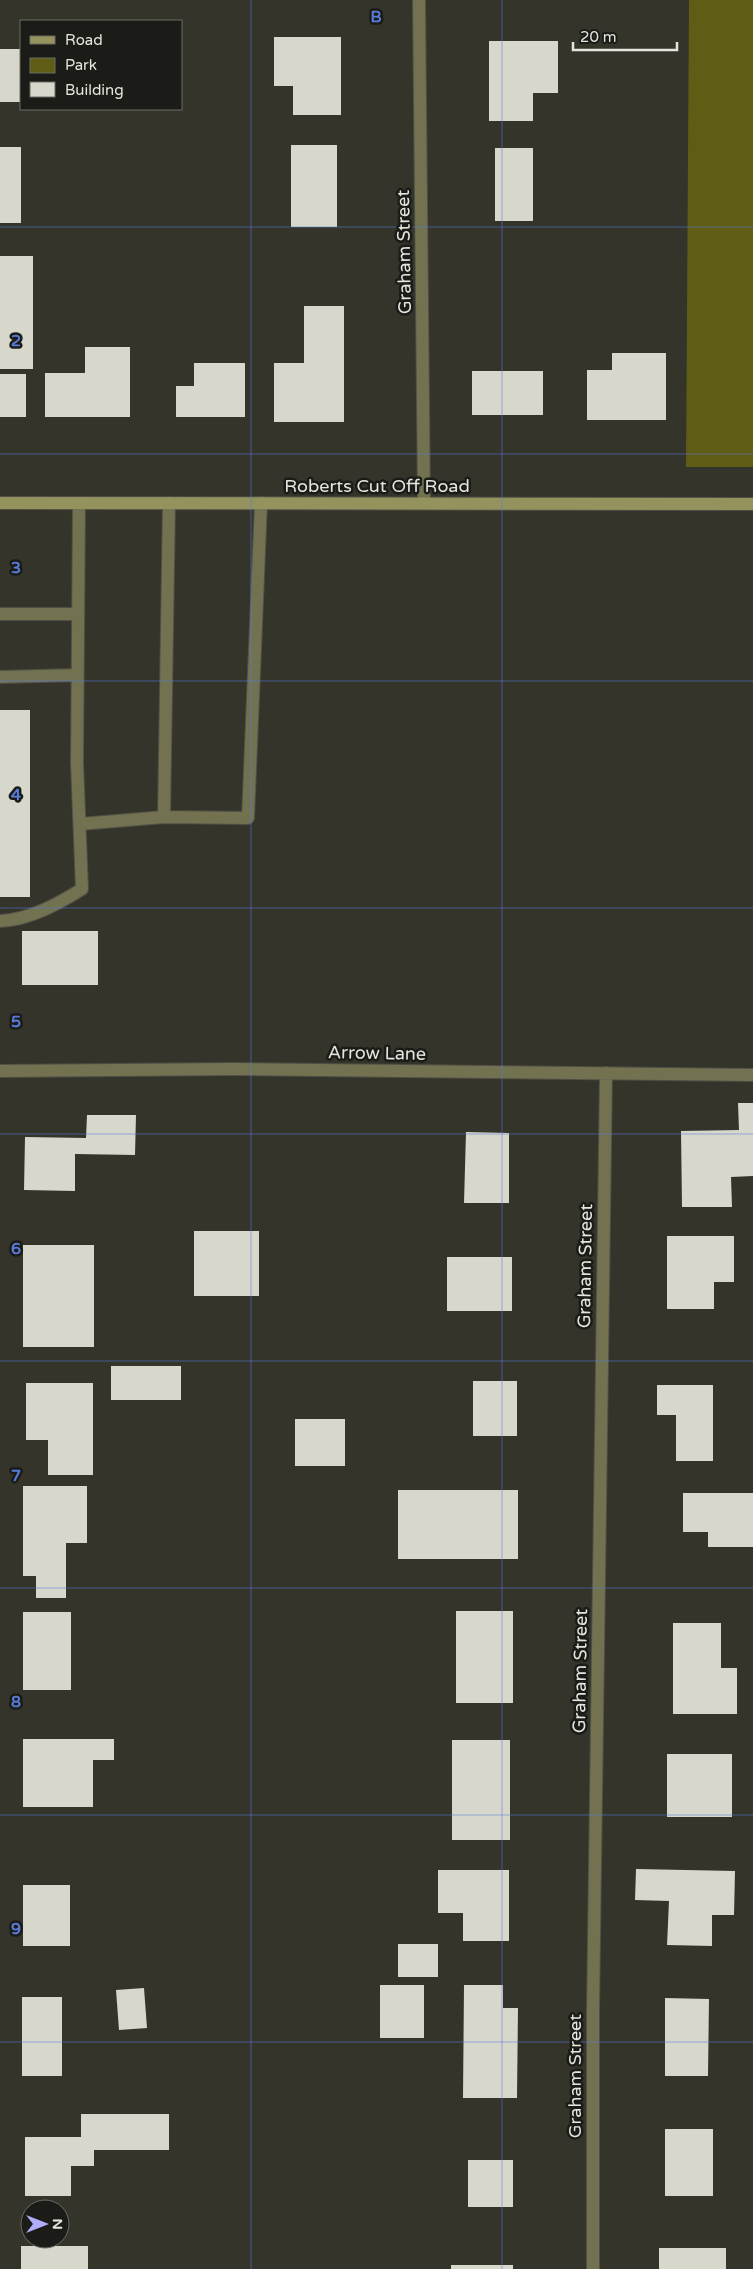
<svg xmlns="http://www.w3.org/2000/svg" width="753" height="2269" viewBox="0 0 753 2269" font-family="'Varela Round',sans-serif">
<rect width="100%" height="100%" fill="#34342b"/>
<path fill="#5f5c16" d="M689,0H753V467H686Z"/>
<path fill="#d7d7cb" d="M274,37H341V115H293V86H274Z
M489,41H558V93H533V121H489Z
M0,49H21V102H0Z
M291,145H337V227H291Z
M0,147H21V223H0Z
M495,148H533V221H495Z
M0,256H33V369H0Z
M304,306H344V422H274V363H304Z
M85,347H130V417H45V373H85Z
M612,353H666V420H587V370H612Z
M194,363H245V417H176V386H194Z
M472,371H543V415H472Z
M0,374H26V417H0Z
M0,710H30V897H0Z
M22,931H98V985H22Z
M738,1103H753V1176L731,1177L732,1207H682L681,1131L739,1130Z
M87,1115H136L135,1155L75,1154V1191L24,1190L25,1137L86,1138Z
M466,1132L509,1133V1203H464Z
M194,1231H259V1296H194Z
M667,1236H734V1282H714V1309H667Z
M23,1245H94V1347H23Z
M447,1257H512V1311H447Z
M111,1366H181V1400H111Z
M473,1381H517V1436H473Z
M26,1383H93V1475H48V1440H26Z
M657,1385H713V1461H676V1415H657Z
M295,1419H345V1466H295Z
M23,1486H87V1543H66V1598H36V1576H23Z
M398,1490H518V1559H398Z
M683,1493H753V1547H708V1532H683Z
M456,1611H513V1703H456Z
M23,1612H71V1690H23Z
M673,1623H721V1668H737V1714H673Z
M23,1739H114V1760H93V1807H23Z
M452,1740H510V1840H452Z
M667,1754H732V1817H667Z
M636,1869L735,1871L734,1915H712V1946L667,1945L669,1901L635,1900Z
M438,1870H509V1941H463V1913H438Z
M23,1885H70V1946H23Z
M398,1944H438V1977H398Z
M380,1985H424V2038H380Z
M464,1985H503V2008H518L517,2098H463Z
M144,1988L147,2028L119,2030L116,1990Z
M22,1997H62V2076H22Z
M665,1998L709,1999L708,2076H665Z
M81,2114H169V2150H94V2166H71V2196H25V2137H81Z
M665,2129H713V2196H665Z
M468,2160H513V2207H468Z
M21,2246H88V2269H21Z
M659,2248H726V2269H659Z
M451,2265H513V2269H451Z"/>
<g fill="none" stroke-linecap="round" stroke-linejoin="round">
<defs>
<path id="lane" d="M0,614H77
M0,677L77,675
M164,817L248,818L261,503
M80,824L164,817L169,503
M0,921C29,920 58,904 82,889L77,763L79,503"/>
<path id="street" d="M419,0L424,503
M0,1071L234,1069L753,1075
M593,2269V2011L606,1073"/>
<path id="secondary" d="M0,503L753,504"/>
</defs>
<use href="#lane" stroke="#505048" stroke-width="14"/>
<use href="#street" stroke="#505048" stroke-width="14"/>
<use href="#secondary" stroke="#505048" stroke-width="14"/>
<use href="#lane" stroke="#727150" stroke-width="12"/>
<use href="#street" stroke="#727150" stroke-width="12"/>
<use href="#secondary" stroke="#94935e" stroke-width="12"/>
</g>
<path fill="none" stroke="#597bda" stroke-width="1" stroke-opacity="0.55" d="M251,0V2269M502,0V2269M0,227H753M0,454H753M0,681H753M0,908H753M0,1134H753M0,1361H753M0,1588H753M0,1815H753M0,2042H753"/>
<g text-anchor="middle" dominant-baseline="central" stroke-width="5" stroke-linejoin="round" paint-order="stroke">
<g font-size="18" fill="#e5e5df" stroke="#1b1b17">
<text transform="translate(404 252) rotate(-91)">Graham Street</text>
<text x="377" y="486">Roberts Cut Off Road</text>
<text transform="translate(377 1053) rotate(1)">Arrow Lane</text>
<text transform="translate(585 1266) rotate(-89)">Graham Street</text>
<text transform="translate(580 1671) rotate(-89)">Graham Street</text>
<text transform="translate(575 2076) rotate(-90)">Graham Street</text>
</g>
</g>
<g font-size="16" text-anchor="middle" font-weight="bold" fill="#597bda" stroke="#1b1b17" stroke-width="5" stroke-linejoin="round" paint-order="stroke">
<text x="376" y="22">B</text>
<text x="16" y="346">2</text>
<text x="16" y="573">3</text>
<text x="16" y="800">4</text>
<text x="16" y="1027">5</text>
<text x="16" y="1254">6</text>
<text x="16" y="1481">7</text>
<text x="16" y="1707">8</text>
<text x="16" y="1934">9</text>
</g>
<rect x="20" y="20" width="162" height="90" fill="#1b1b17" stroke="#6c6c67"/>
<rect x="30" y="36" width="25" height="8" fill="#94935e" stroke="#6c6c67"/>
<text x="65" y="45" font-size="15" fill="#e5e5df">Road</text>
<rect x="30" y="58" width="25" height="15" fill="#5f5c16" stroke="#6c6c67"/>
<text x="65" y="70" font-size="15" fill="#e5e5df">Park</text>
<rect x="30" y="82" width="25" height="15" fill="#d7d7cb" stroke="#6c6c67"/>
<text x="65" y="95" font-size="15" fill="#e5e5df">Building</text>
<g transform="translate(45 2224) rotate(90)"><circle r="24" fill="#1b1b17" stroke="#6c6c67"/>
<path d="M0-4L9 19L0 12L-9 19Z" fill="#b2adf9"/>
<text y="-8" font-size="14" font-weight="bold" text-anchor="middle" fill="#e5e5df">N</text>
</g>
<path d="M573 42v8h104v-8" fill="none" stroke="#e5e5df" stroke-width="2.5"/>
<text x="580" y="42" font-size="15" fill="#e5e5df" stroke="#1b1b17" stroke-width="4" paint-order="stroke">20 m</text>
</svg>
